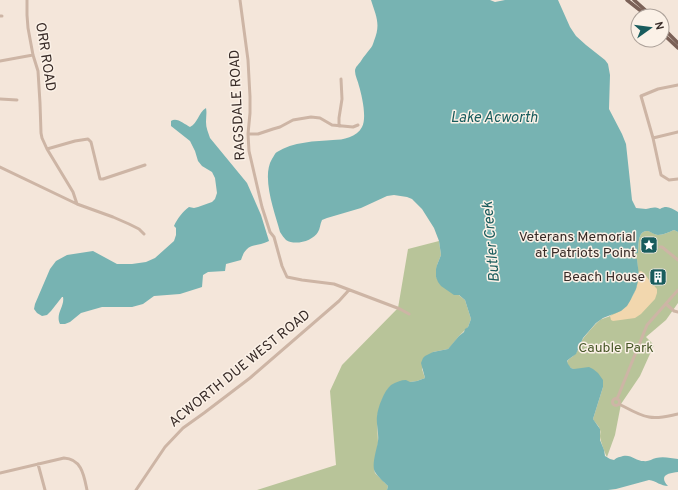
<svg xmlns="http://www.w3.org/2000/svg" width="678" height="490" viewBox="0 0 678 490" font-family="Overpass,sans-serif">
<rect width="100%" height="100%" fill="#f4e6da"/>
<path fill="#b8c499" d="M674,230L678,232V303L666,320L646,337L654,345L640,376L621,404L615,435L607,457C605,454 600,440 600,436C600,434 601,432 600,430C599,425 595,423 593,419L603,387L584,368C580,369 574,371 570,367C562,360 573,358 576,353C578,350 579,345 581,342C583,338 596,323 599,321C602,318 606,318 610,316C614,313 631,300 633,296C639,284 638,272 637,259L625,257L627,252L638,253C639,246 637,230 648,231C652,232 655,235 658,235C663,235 669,232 674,230Z
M439,241L441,255L437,265L436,277L465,300L471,319L468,327L459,336L451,346L448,349L433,352L422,369L425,378L417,381L410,382L397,383L388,389L382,400L377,417L378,443L376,455L374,469L375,473L388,486L387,490H257L336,465L330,391L342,365L398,308L408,249Z"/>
<path fill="#f2d7ae" d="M641,271L644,273L649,280L657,289V293L655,299L641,314L635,318L613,321L611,320L610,316C613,314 618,313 621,310C632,301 640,286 638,272Z"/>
<path fill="#77b3b2" d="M371,0H490L495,2L505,0H558L570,27L576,36L586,45L605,60L608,64L610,75L609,109L622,134L626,144L632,200L636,208C639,208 643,209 646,209C652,208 654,206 660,209C667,205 671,208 678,212V232L674,230C669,232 663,235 658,235C655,235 651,232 648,231C637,230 639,246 638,253L630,254L627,253L625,257L637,259L639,276L636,289L630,301L627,306L621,311L603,318L596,323L583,338L576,354L569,359L567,361L568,364L571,368L574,369L589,367L593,369L598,373L603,380V387L593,419L600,429V440L604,450L605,456L610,459L614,460C617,457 620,457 623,456C631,454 636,461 644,461C648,462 652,459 656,458C663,456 671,458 678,459V472C669,473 658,475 668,486C661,486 656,481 649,480L616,489L608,490H387L388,486C384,482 378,477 375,472C371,465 377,449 378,441C379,433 376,424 377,416C378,407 384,391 391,385C396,382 401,380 406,380L410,382L417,381L425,378L421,363L423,358L425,356L433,352L448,349L459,336L464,332L465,329L468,327L471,319L465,300L459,295H454L441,286L438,282L436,277V269L437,265L441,255L439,241L434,228L422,209L412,199L407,197L394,195L387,196L361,208L327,218L322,220C320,224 320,229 318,232C313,241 295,246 286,240C284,238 282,235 280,232C275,213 261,177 272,159C274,156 275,153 277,152C292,142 316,141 333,140C343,140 357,137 362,127C367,118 362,96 359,86C358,81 355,76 355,71C355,67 359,64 361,61C364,56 367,53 370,49C372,47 373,44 374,41C381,24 376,16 371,0Z
M206,108C207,113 206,117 206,122C206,128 208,132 210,138L247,183L261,215L269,241C256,248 247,241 241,260L226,264L225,271L208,272L203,275L202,287L199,288L180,294L154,296L143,304L132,307H102L81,313L70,322L65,324H60C55,314 65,306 63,297H62L51,311L47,315L42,316L37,313L34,309L35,304L50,269L56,261L67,255L93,251L117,264H132L146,262L155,258L174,241L176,235V228L174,226C177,219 183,211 189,207L194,208L198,207L212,202L215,199L217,193L215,178L212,172L202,166L198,161L195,151L190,141L171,126V121C177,117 184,124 190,127C198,123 198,113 206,108Z"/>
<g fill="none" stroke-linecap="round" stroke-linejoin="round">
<path stroke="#cdb5a5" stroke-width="3" d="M27,0V15L28,28L33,55L38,71L40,103L41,133L42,138L47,149L73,192L77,204
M240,0L248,60L250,97V113L248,134L249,151L262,207L270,232L274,237L282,266L287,277L302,280L334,284L400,309L409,314
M0,16H2
M0,61L33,55
M678,85L658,89L641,96L653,138L661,175L669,180L678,179
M0,99L17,100
M339,126V118L342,99L341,79
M248,134H258L273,129L280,127L293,120L311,117L320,118L332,125L353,127L358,125
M653,138L678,132
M47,149L75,141L88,139L91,142L100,179H103L145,165
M0,167L77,204L113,217L129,224L139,229L144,234
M660,247H662L678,260
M666,304L674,311L678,312
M612.5 402a3.5 3.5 0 1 1 7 0a3.5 3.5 0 1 1-7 0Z
M617,399L647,325L678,290
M619,404C627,408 640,416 649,417C659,419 668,416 678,414
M38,464L45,490
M0,473L64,458C82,459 84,476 87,490
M136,490L165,447L183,428L204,413L250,378L339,301L349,290"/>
<path stroke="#7b6157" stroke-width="3.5" d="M627,0L641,11L646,16
M634,0L652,16
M662,27L678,43
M662,33L678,48"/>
</g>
<defs>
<symbol id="sight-square" viewBox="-11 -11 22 22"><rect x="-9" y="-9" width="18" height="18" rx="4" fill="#195c5d" stroke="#fbf1e7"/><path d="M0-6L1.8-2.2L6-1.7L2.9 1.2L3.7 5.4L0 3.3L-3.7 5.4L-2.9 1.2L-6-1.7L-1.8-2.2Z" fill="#fff"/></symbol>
<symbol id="building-square" viewBox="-11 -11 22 22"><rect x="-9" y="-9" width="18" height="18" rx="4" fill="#195c5d" stroke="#fbf1e7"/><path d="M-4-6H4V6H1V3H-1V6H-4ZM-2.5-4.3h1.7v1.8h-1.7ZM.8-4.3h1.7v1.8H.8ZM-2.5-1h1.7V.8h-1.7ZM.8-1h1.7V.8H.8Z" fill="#fff"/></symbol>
</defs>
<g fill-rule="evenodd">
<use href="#sight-square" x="639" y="235" width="20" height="20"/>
<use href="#building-square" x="648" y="267" width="20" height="20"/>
</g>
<g text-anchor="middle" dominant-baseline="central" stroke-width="3" stroke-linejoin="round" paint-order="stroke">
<g font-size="14" fill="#382b27" stroke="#fbf1e7">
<text transform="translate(45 57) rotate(81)">ORR ROAD</text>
<text transform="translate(238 105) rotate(-93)">RAGSDALE ROAD</text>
<text transform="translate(240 369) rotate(-39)">ACWORTH DUE WEST ROAD</text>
</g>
<g font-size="14" fill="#382b27" stroke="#fbf1e7" text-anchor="end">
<text x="636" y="237">Veterans Memorial<tspan x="636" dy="16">at Patriots Point</tspan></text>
<text x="645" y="277">Beach House</text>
</g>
<g font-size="14" fill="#495829" stroke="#fbf1e7">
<text x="616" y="348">Cauble Park</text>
</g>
<g font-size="15" font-style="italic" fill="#195c5d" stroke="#fbf1e7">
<text x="494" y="118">Lake Acworth</text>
<text transform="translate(492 242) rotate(-95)">Butler Creek</text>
</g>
</g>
<g transform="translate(650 28) rotate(76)"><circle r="19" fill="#fbf1e7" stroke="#ada29a"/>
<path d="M0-3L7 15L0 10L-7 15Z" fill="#195c5d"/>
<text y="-6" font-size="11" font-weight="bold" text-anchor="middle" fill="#382b27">N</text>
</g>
</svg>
